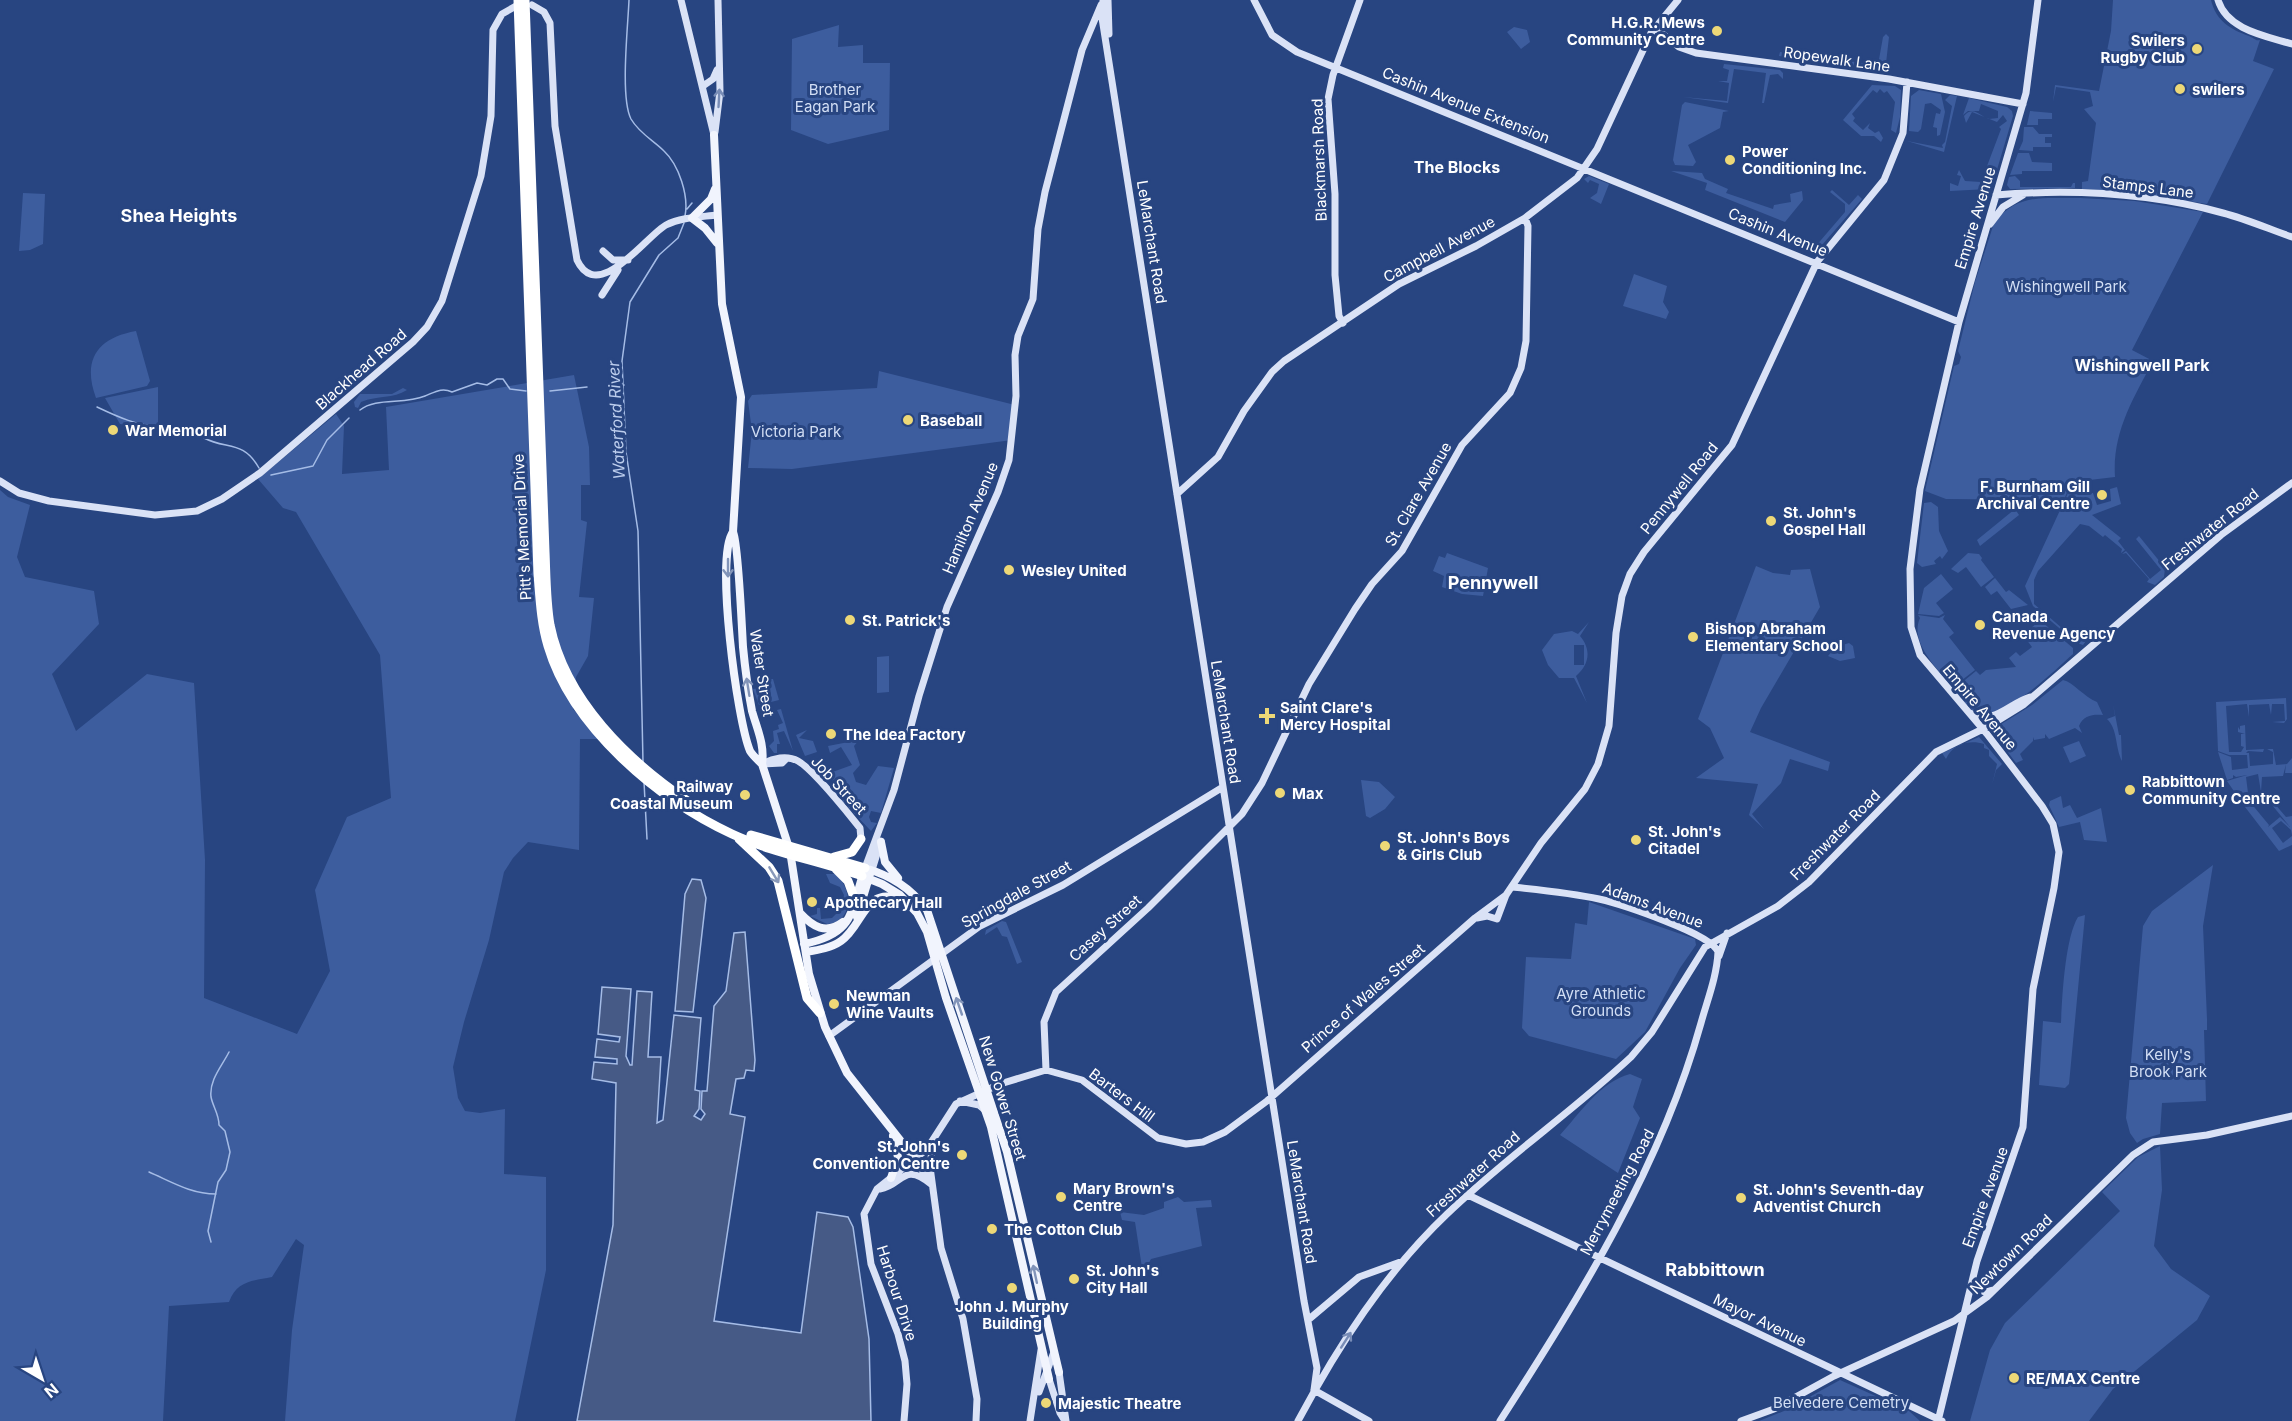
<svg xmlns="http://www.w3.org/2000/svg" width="2292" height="1421" viewBox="0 0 2292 1421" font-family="Inter,sans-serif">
<rect width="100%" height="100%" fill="#284581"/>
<path fill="#3d5d9e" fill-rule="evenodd" d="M2113,0H2211C2216,21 2230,29 2249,36C2256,39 2255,41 2260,40L2253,61L2274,69L2207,204L2134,192L2082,189V182L2088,181L2096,123L2084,109L2093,106L2090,92L2056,87L2053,102L2055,85L2099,91L2111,31Z
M839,25L838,47L863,45V63H890L889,130L828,144L791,130L792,39Z
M1514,27L1527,30L1530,42L1521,49L1507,32Z
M1886,34L1889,37L1885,72L1779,56L1780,52L1878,65L1883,37Z
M1724,64L1780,70L1783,73V79L1778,74L1770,75L1764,103H1762L1766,73L1734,69L1728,103L1683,97L1727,101L1729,83L1718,81H1727L1729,70L1723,68Z
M1872,85L1895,86L1901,90L1900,117L1896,133L1891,130L1895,102L1887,91L1884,93L1880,89L1877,93L1873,90L1852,114L1855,118L1853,121L1863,130L1870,123L1868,128L1875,133L1879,131L1883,138L1881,142L1874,136H1861L1843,120Z
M1919,90L1941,94L1945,112L1940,135L1937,136V128L1933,127L1936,113L1940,114L1941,110L1931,103L1925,104L1921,129L1918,132L1909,131L1911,96Z
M1950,95L1957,96L1944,152L1907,141L1943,148L1942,145L1945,142L1952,106L1945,100Z
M1969,98L2007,107L2012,111L2013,116L1993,183L1989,189L1950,191V183L1958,186L1961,176L1957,175L1959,170L1965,181L1981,182L2001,129L1999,127L2007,121L2003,115L1997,122L1972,112L1966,123L1964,116C1973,105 1980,116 1989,119L1998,118V111L1981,104L1979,111H1968L1963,115Z
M1685,102L1729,111L1723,112L1720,128L1688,145L1696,162L1693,166L1675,165L1673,160L1682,105Z
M2030,111L2052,113V119H2038V125H2027Z
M2024,127H2033L2039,134H2052V137H2045V143H2051V147H2033V151L2019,150L2023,141Z
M2018,153H2029L2032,162L2052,163V171H2022V174L2010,175Z
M1671,171L1702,173L1705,179L1728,189L1726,193L1773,209L1774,205L1791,202L1790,194L1802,191L1803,200L1785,222L1705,190L1707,183Z
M1589,176L1609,184L1601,204L1590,198L1597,193L1599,184L1590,180L1588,183L1584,179Z
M2015,176L2020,181V187H2071L2073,183H2075V188L2010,189L2007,185L2009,177Z
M1832,190L1849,205L1858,195L1862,199L1815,253L1795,246L1790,241L1793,235L1808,246L1815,247L1845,212V204L1830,192Z
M23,193L45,194L43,244L30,250L19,251Z
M2080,198L2135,201L2203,212L2132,350L2153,361C2133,399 2112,433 2115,477L2081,481L2079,494L2093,493L2097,505L2111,501L2110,489L2117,487L2121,504L2092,515L2121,538L2118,541L2125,550L2121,553L2122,549L2105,535L2103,537L2089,526L2080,524L2038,571L2034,580V604L2077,641L2092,633L2083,645L2077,643L2033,606L2025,586L2074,480H2072L2059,512L2049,500L1946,499L1925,491L1954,366L1959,364L1961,357L1958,351L1975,282L1994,223C2018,192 2045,199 2080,198Z
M1634,274L1667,286L1663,302L1669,312L1666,319L1623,306Z
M136,331L150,381L147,386L96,398C82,360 97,338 136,331Z
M879,371L1015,405L1012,440L792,469L748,468L752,431L748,401L752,395L877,388Z
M574,375L589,447L590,485H581V520L587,522L579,597L594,598L588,656L576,677L573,709L599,739H580L579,850L528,842L513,858L504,872L489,940L464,1022L453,1067L458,1098L465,1111L480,1113L505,1109L504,1174L546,1177V1270L515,1421H285L292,1330L304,1245L296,1239L272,1277C251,1281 237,1281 229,1302L169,1306L163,1421H0V490L8,497L30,505L17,557L25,577L94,591L99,624L52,674L76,731L147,674L194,683L205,860L204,998L297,1034L330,971L315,890L347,817L391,798L380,655L296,512L283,508L258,479L336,414L344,426L342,474L389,470L386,407Z
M158,387V430L120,424L105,398Z
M403,388L407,390C393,399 378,395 361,402L358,408L355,407L354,402L360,394H392Z
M1931,502L1938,507L1939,531L1948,551L1942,559L1940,556L1934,561L1936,564L1922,567L1917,563L1924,503Z
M2015,509L2019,515L1980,546L1977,540Z
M2139,536L2165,568L2164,577L2155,585L2147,582L2149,579L2126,553L2122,554L2126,551L2150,579L2161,570L2136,539Z
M1447,553L1488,568L1483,596L1462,594L1442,587L1444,576L1433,571L1439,556L1445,558Z
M1968,553L1979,554L1982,558L1981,560L1994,577L1981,587L1966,567L1958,573L1951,569Z
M1756,566L1773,573L1790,575L1791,570L1810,569L1820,607L1761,708L1750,732L1830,762L1828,771L1790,759L1781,783L1752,814L1764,829L1749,815L1758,784L1696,778L1724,758L1710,728L1698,719Z
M1941,574L1953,589L1936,603L1944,613L1939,616L1918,614L1924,588Z
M1995,578L2006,592L2009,590L2028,605L2011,609L1997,591L1991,595L1985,587Z
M1918,615L1939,618L1945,615L1943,619L1954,633L1949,637L1975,670L1953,687C1937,669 1909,642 1920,618Z
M1589,622L1580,636C1592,650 1589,665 1576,676L1587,703L1574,678H1559L1548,665L1542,650L1554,634L1572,631L1578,634ZM1574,645H1584V665H1574Z
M2038,622H2042L2073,648V654C2055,670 2002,723 1976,712C1968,709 1960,696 1954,689L1976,671L1980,675L1986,670L2016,667L2009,658L2016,652L2020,656L2032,647L2023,635Z
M1849,643L1853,646L1855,658L1840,661L1828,656L1836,647Z
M889,656V692L877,693V657Z
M768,679H773L779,700L759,705L753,689L767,687Z
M2063,680C2073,682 2084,697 2097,702L2103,715C2094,714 2083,715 2079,726L2082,733L2075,728L2049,739L2045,734V738L2034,740L2033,737V741L2020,754L2023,760L2016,763L1998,739L1995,728L2032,705Z
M2286,698L2287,719L2284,723L2272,722L2285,721L2284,704H2272L2271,715L2269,704L2249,705V717L2247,704L2226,706L2229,752H2241L2244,747L2241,746V734H2245L2238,732V727L2240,730V726L2245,725L2246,750L2264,749L2263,752L2248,751L2246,753H2249L2250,766L2273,764V752L2267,749H2273L2276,765L2287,764L2292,758V773H2285L2286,764L2283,776L2262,777L2261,792L2258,774L2246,777L2249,801L2244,806L2227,781L2247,775L2236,777L2233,775V778L2227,780L2218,752L2231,757L2232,770L2248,768L2247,755H2229L2218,751L2216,702Z
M2113,704L2119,735H2121L2122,761C2115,748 2118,729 2107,719L2115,716Z
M781,709L793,751L784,731L777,733L780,744H777V753H774L769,746L774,741L773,731L779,729L778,725L783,723L777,710Z
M807,730L799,738L813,741L817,752L805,756L796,735Z
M1979,737L2002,764L1996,770L1992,785L1997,764L1989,756V750L1984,748V744C1970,739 1952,744 1946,759L1942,753Z
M859,740L854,746L860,765L853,773L856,782L866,785L878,766L894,768L881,813L871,811L869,817L871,822L877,823L871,831L830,788L834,783L831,779L825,783L811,766L813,762L821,764L827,774L852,765L841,747L830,753L828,746Z
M2079,741L2086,756L2070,763L2063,747Z
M1361,780L1379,782L1395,797L1385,809L1370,818L1366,816Z
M2061,796L2063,808L2070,805L2077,818L2101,808L2107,842L2084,840L2080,822L2059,827L2049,805L2050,801Z
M2250,802L2269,825L2268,827L2280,817L2290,827L2272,805L2274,803L2286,817L2292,816V835L2291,830L2281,821L2272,828L2283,843L2292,836V845L2279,851L2245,807Z
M2213,865L2203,926L2207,1019V1030H2204L2206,1101L2162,1103L2160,1134L2143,1139L2137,1143L2130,1133L2126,1118L2143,926L2152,911Z
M826,874H835C853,888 854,922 827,924L810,916L817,914V908H820L821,919L832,918L840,910L844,895L840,887L830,883Z
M1589,902L1695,939L1696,945L1680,968L1645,1032L1616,1059L1529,1036L1522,1028L1526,957L1571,959L1575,923L1587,925Z
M2085,915L2069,1084L2065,1088L2039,1085L2043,1021L2061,1023C2062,998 2065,938 2078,917Z
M1002,921L1006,922L1022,962L1017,964L1007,937L1002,936L997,927L985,935L986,930Z
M1630,1074L1642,1079L1633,1107L1640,1118L1618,1173L1560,1135C1580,1113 1600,1082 1630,1074Z
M2160,1146L2162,1190L2154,1246L2171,1269L2210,1296L2197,1320L2113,1389L2089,1421H1970L1990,1350L2005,1323L2120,1211L2102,1192L2138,1157Z
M1178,1197L1184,1202L1211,1200L1212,1207L1196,1208L1202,1246L1151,1259L1143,1274L1135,1222L1122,1220L1120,1212L1144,1215L1164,1208V1202Z
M1840,1380L1909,1411L1920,1421H1759L1784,1411Z"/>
<path fill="#465a86" stroke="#a5bce6" stroke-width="1.5" d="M692,879L701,880L706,898L693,1012L675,1011L685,894Z
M745,932L755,1060L754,1071L746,1070L744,1078L736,1079L730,1114L745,1117L714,1321L801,1333L817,1212L848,1217L853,1227L869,1339L871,1421H577L613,1225L616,1083L592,1079L594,1062L617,1064V1059L595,1057L597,1039L619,1042L620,1037L598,1034L602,987L631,989L626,1056L630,1065H632L637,991L652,992L648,1057H661L657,1123L663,1120L674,1015L701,1018L695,1090L700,1091L699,1109L694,1116L701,1120L705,1114L701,1109L702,1091H707L714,1006L726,991L734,933Z"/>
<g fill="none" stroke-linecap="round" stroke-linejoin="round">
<path stroke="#a5bce6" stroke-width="1.5" d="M629,0C628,26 620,98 631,119C639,133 654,141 664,151C679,165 689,196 685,216
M687,209L692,203
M617,383L624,385
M550,391L587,387
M97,407C118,417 138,426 161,427C171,428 179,426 190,428
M360,410C376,397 404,405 425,396C435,392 442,387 452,392L477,383L487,385L497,379H503L510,389L526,391
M204,438C227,450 243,440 259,468
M271,475L313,466L327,440L349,418
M643,762L638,531L626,452L622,361L630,302L659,255L678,238L684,223
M644,782L647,839
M149,1172C172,1182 191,1194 216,1194
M211,1242L208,1231L218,1182L226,1170L230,1152L225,1131L219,1125C219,1114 213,1107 211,1097C209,1080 222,1066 229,1052"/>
<path stroke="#dae2f6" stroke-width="7" d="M681,0L714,135
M1108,0L1109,34
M1254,0L1272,35L1297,52L1959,322
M2218,0C2227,30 2266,36 2292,44
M1103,1L1102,18L1304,1301L1317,1368L1314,1390
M532,5L544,12L550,23L555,126L577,260C598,305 647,235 666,225C681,217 701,217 717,215
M1655,28L1679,47L1696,53L1889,79L2023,104
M703,86L713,79L717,70
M715,132L720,91L718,0
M1996,195C2071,189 2150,193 2223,213C2246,219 2269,229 2292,237
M1990,224L2003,207L2023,195
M603,251L613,260H628
M602,295L618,270
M1343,323L1339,316L1335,275V194L1328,99L1333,75L1360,0
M0,481L19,493L49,501L155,515L197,511L222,499L260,473L413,342L427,327L442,301L481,176L491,116L493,30L502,14L516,6
M1177,494L1218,457L1244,411L1272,372L1284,361L1399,284L1476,246L1525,218L1577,178L1597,149L1651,33L1678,0
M1970,713C1994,726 2009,703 2030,697
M762,764C773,758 787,755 798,761C814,770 847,812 860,828L861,839
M762,764L782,763L786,759
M865,868L894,790L919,696L947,607L998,492L1009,460L1016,396L1015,355L1018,336L1033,299L1038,229L1045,192L1082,50L1101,5
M872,870L881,841
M1477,918L1487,916L1497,919L1506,895L1541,843L1585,789L1598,764L1609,726L1616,633L1622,596L1630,574L1644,552L1732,445L1817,262L1884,180L1903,133L1907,82
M1719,956L1727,933
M829,1036L980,926L1063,885L1223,787
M1046,1070L1044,1022L1056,992L1148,908L1242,814L1262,783L1309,684L1355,609L1372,584L1402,551L1462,445L1510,393L1521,368L1526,341L1528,226L1525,218
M960,1101L979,1105L985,1110
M933,1142L930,1167L941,1248L963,1319L977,1399L976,1421
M915,1159L929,1181
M880,1189C903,1185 903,1161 931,1184
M1468,1195L1942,1421
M1973,1286L1985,1292L1994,1290
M1308,1320L1359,1277L1403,1261
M1059,1372L1066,1421
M1049,1379L1060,1413L1065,1421
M1314,1390L1369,1421
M1039,1392L1054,1352
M904,1421L907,1384L905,1361L898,1334L871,1264L864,1214L877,1189L927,1149L956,1104L1000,1084L1046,1070L1082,1080L1158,1138L1186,1144L1203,1142L1225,1132L1267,1101L1475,918L1506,895
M1030,1421L1041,1350
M1298,1421C1338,1346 1385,1273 1447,1214C1505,1158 1572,1112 1631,1057L1652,1032L1705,947L1778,906L1809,882L1936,752L1989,726L2023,705L2221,535L2292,483
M1500,1421C1580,1296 1661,1167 1701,1023C1707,1001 1717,976 1718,952C1712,934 1621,904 1599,899C1571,893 1541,890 1512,887
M1741,1421L1774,1409L1834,1376L1954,1321L1987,1297L2133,1155L2153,1142L2207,1135L2292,1116
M1938,1421L1977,1261L2023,1127L2033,989L2054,888L2059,852L2053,824L2042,806L1987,734L1920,655L1911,627L1910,569L1920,489L1959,322L2026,93L2038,0"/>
<path stroke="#f1f4fd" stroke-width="8" d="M714,135L722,304L741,397L733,532C738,539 742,630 743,647C745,668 748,690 752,711C757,729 765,745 762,764L790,851L809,974L825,1027L847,1073L915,1159
M715,189L711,199L692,218L705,228L717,243
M733,532C715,556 737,720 750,751C753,756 758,760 762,764
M881,842L885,862L898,878
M862,876L882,884L900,895L917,913L927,932L946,998L991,1127L1049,1379
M800,913C813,927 826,935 843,922
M857,917L870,874
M804,944C856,933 850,912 865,868C891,876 910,887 927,910L1007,1152L1059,1372
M806,952C818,950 831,948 841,941C863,926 865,886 899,899
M891,1178L898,1157L893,1136"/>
<path stroke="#fff" stroke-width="9" d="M518,0L538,574C540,598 541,623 548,646C572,727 657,799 732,834C773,853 820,861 862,876
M525,0L545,552C546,576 546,602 550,625C565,700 628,761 689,802
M751,835L865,868
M739,839L769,867L778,881L807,998L820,1013
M834,857L852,852L861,839
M836,869L848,881L855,900"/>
</g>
<defs><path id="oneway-shaft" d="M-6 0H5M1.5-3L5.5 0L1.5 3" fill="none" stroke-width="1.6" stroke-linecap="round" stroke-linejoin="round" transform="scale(1.5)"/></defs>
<g stroke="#788cb6">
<use href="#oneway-shaft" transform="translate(719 98) rotate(-87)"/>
<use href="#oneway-shaft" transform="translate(1346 1340) rotate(-57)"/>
</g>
<g stroke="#8294b9">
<use href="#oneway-shaft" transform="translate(728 568) rotate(90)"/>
<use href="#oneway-shaft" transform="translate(748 687) rotate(-99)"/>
<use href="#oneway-shaft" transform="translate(959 1006) rotate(-109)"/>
<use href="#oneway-shaft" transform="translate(1035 1274) rotate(-102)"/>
</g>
<use stroke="#8999ba" href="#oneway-shaft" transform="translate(774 875) rotate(59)"/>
<g fill="#edd877" stroke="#284581" stroke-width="2">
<circle cx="1717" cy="31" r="6"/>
<circle cx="2197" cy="49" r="6"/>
<circle cx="2180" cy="89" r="6"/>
<circle cx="1730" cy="160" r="6"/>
<circle cx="908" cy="420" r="6"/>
<circle cx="113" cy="430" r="6"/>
<circle cx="2102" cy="495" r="6"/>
<circle cx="1771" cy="521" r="6"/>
<circle cx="1009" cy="570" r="6"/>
<circle cx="850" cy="620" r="6"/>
<circle cx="1980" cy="625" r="6"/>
<circle cx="1693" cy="637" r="6"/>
<path d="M1264 707h6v6h6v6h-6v6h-6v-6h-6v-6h6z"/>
<circle cx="831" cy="734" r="6"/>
<circle cx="2130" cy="790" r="6"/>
<circle cx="1280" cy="793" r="6"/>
<circle cx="745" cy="795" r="6"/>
<circle cx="1636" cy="840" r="6"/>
<circle cx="1385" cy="846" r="6"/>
<circle cx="812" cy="902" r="6"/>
<circle cx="834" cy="1004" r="6"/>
<circle cx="962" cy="1155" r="6"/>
<circle cx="1061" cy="1197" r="6"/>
<circle cx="1741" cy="1198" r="6"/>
<circle cx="992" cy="1229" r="6"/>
<circle cx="1074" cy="1279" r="6"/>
<circle cx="1012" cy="1288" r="6"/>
<circle cx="2014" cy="1378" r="6"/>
<circle cx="1046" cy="1403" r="6"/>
</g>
<g text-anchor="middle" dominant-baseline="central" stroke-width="6" stroke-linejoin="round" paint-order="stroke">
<g font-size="15" font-weight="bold" fill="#fff" stroke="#284581" text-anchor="start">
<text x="1705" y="22" text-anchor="end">H.G.R. Mews<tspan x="1705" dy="17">Community Centre</tspan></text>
<text x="2185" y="40" text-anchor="end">Swilers<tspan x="2185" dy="17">Rugby Club</tspan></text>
<text x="2192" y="89">swilers</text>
<text x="1742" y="151">Power<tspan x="1742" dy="17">Conditioning Inc.</tspan></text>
<text x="920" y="420">Baseball</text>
<text x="125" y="430">War Memorial</text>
<text x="2090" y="486" text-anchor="end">F. Burnham Gill<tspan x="2090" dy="17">Archival Centre</tspan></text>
<text x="1783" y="512">St. John's<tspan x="1783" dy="17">Gospel Hall</tspan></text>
<text x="1021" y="570">Wesley United</text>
<text x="1992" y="616">Canada<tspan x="1992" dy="17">Revenue Agency</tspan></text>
<text x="862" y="620">St. Patrick's</text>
<text x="1705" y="628">Bishop Abraham<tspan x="1705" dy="17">Elementary School</tspan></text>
<text x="1280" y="707">Saint Clare's<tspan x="1280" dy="17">Mercy Hospital</tspan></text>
<text x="843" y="734">The Idea Factory</text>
<text x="2142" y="781">Rabbittown<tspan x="2142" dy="17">Community Centre</tspan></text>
<text x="733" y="786" text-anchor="end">Railway<tspan x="733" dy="17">Coastal Museum</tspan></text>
<text x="1292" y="793">Max</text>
<text x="1648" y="831">St. John's<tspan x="1648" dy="17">Citadel</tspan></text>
<text x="1397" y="837">St. John's Boys<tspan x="1397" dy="17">&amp; Girls Club</tspan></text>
<text x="824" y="902">Apothecary Hall</text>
<text x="846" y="995">Newman<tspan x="846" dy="17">Wine Vaults</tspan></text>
<text x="950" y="1146" text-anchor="end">St. John's<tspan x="950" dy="17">Convention Centre</tspan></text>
<text x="1073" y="1188">Mary Brown's<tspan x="1073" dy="17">Centre</tspan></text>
<text x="1753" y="1189">St. John's Seventh-day<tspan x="1753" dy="17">Adventist Church</tspan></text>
<text x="1004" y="1229">The Cotton Club</text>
<text x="1086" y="1270">St. John's<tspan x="1086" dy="17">City Hall</tspan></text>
<text x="1012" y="1306" text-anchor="middle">John J. Murphy<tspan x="1012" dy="17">Building</tspan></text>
<text x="2026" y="1378">RE/MAX Centre</text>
<text x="1058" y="1403">Majestic Theatre</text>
</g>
<g font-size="15" fill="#fff" stroke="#284581">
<text transform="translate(1837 59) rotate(8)">Ropewalk Lane</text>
<text transform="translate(1466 105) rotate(22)">Cashin Avenue Extension</text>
<text transform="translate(1319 160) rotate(-92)">Blackmarsh Road</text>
<text transform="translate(2148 187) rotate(7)">Stamps Lane</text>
<text transform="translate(1975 218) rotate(-73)">Empire Avenue</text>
<text transform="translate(1778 232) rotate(22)">Cashin Avenue</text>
<text transform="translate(1152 242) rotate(81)">LeMarchant Road</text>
<text transform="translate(1439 249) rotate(-28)">Campbell Avenue</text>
<text transform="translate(361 369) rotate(-41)">Blackhead Road</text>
<text transform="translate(1679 488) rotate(-51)">Pennywell Road</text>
<text transform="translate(1418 494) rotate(-60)">St. Clare Avenue</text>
<text transform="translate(970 518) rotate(-67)">Hamilton Avenue</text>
<text transform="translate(522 527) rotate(-93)">Pitt's Memorial Drive</text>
<text transform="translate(2210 529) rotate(-39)">Freshwater Road</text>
<text transform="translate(762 673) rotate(81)">Water Street</text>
<text transform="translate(1980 707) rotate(50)">Empire Avenue</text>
<text transform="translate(1226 722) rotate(81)">LeMarchant Road</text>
<text transform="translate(839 785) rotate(47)">Job Street</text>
<text transform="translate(1835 835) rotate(-45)">Freshwater Road</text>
<text transform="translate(1016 894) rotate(-29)">Springdale Street</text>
<text transform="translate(1653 905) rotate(20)">Adams Avenue</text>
<text transform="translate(1105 928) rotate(-42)">Casey Street</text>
<text transform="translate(1363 998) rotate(-41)">Prince of Wales Street</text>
<text transform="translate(1122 1095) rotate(37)">Barters Hill</text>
<text transform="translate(1003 1098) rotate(73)">New Gower Street</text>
<text transform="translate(1473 1174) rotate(-42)">Freshwater Road</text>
<text transform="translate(1617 1192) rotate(-62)">Merrymeeting Road</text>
<text transform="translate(1985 1197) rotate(-70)">Empire Avenue</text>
<text transform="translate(1302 1202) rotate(81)">LeMarchant Road</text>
<text transform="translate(2011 1254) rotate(-44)">Newtown Road</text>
<text transform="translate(897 1293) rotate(72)">Harbour Drive</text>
<text transform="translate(1760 1320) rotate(26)">Mayor Avenue</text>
</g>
<g font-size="15" fill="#d3dff5" stroke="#284581">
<text x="835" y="89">Brother<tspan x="835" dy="17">Eagan Park</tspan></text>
<text x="2066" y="286">Wishingwell Park</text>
<text x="796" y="431">Victoria Park</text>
<text x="1601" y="993">Ayre Athletic<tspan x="1601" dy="17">Grounds</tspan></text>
<text x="2168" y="1054">Kelly's<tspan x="2168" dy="17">Brook Park</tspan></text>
<text x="1841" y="1402">Belvedere Cemetry</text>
</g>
<g font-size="16" font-weight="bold" fill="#fff" stroke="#284581">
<text x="1457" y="167">The Blocks</text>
<text x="2142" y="365">Wishingwell Park</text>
</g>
<g font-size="16" font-style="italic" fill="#bccded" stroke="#284581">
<text transform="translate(616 420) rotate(-93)">Waterford River</text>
</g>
<g font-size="18" font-weight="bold" fill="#fff" stroke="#284581">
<text x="179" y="215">Shea Heights</text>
<text x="1493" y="582">Pennywell</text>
<text x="1715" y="1269">Rabbittown</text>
</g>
</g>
<g transform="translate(42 1379) rotate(141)" stroke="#284581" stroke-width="4.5" paint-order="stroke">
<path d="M0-4.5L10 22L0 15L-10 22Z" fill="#ffffff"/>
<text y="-9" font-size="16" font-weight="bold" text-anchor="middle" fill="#ffffff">N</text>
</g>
</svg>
